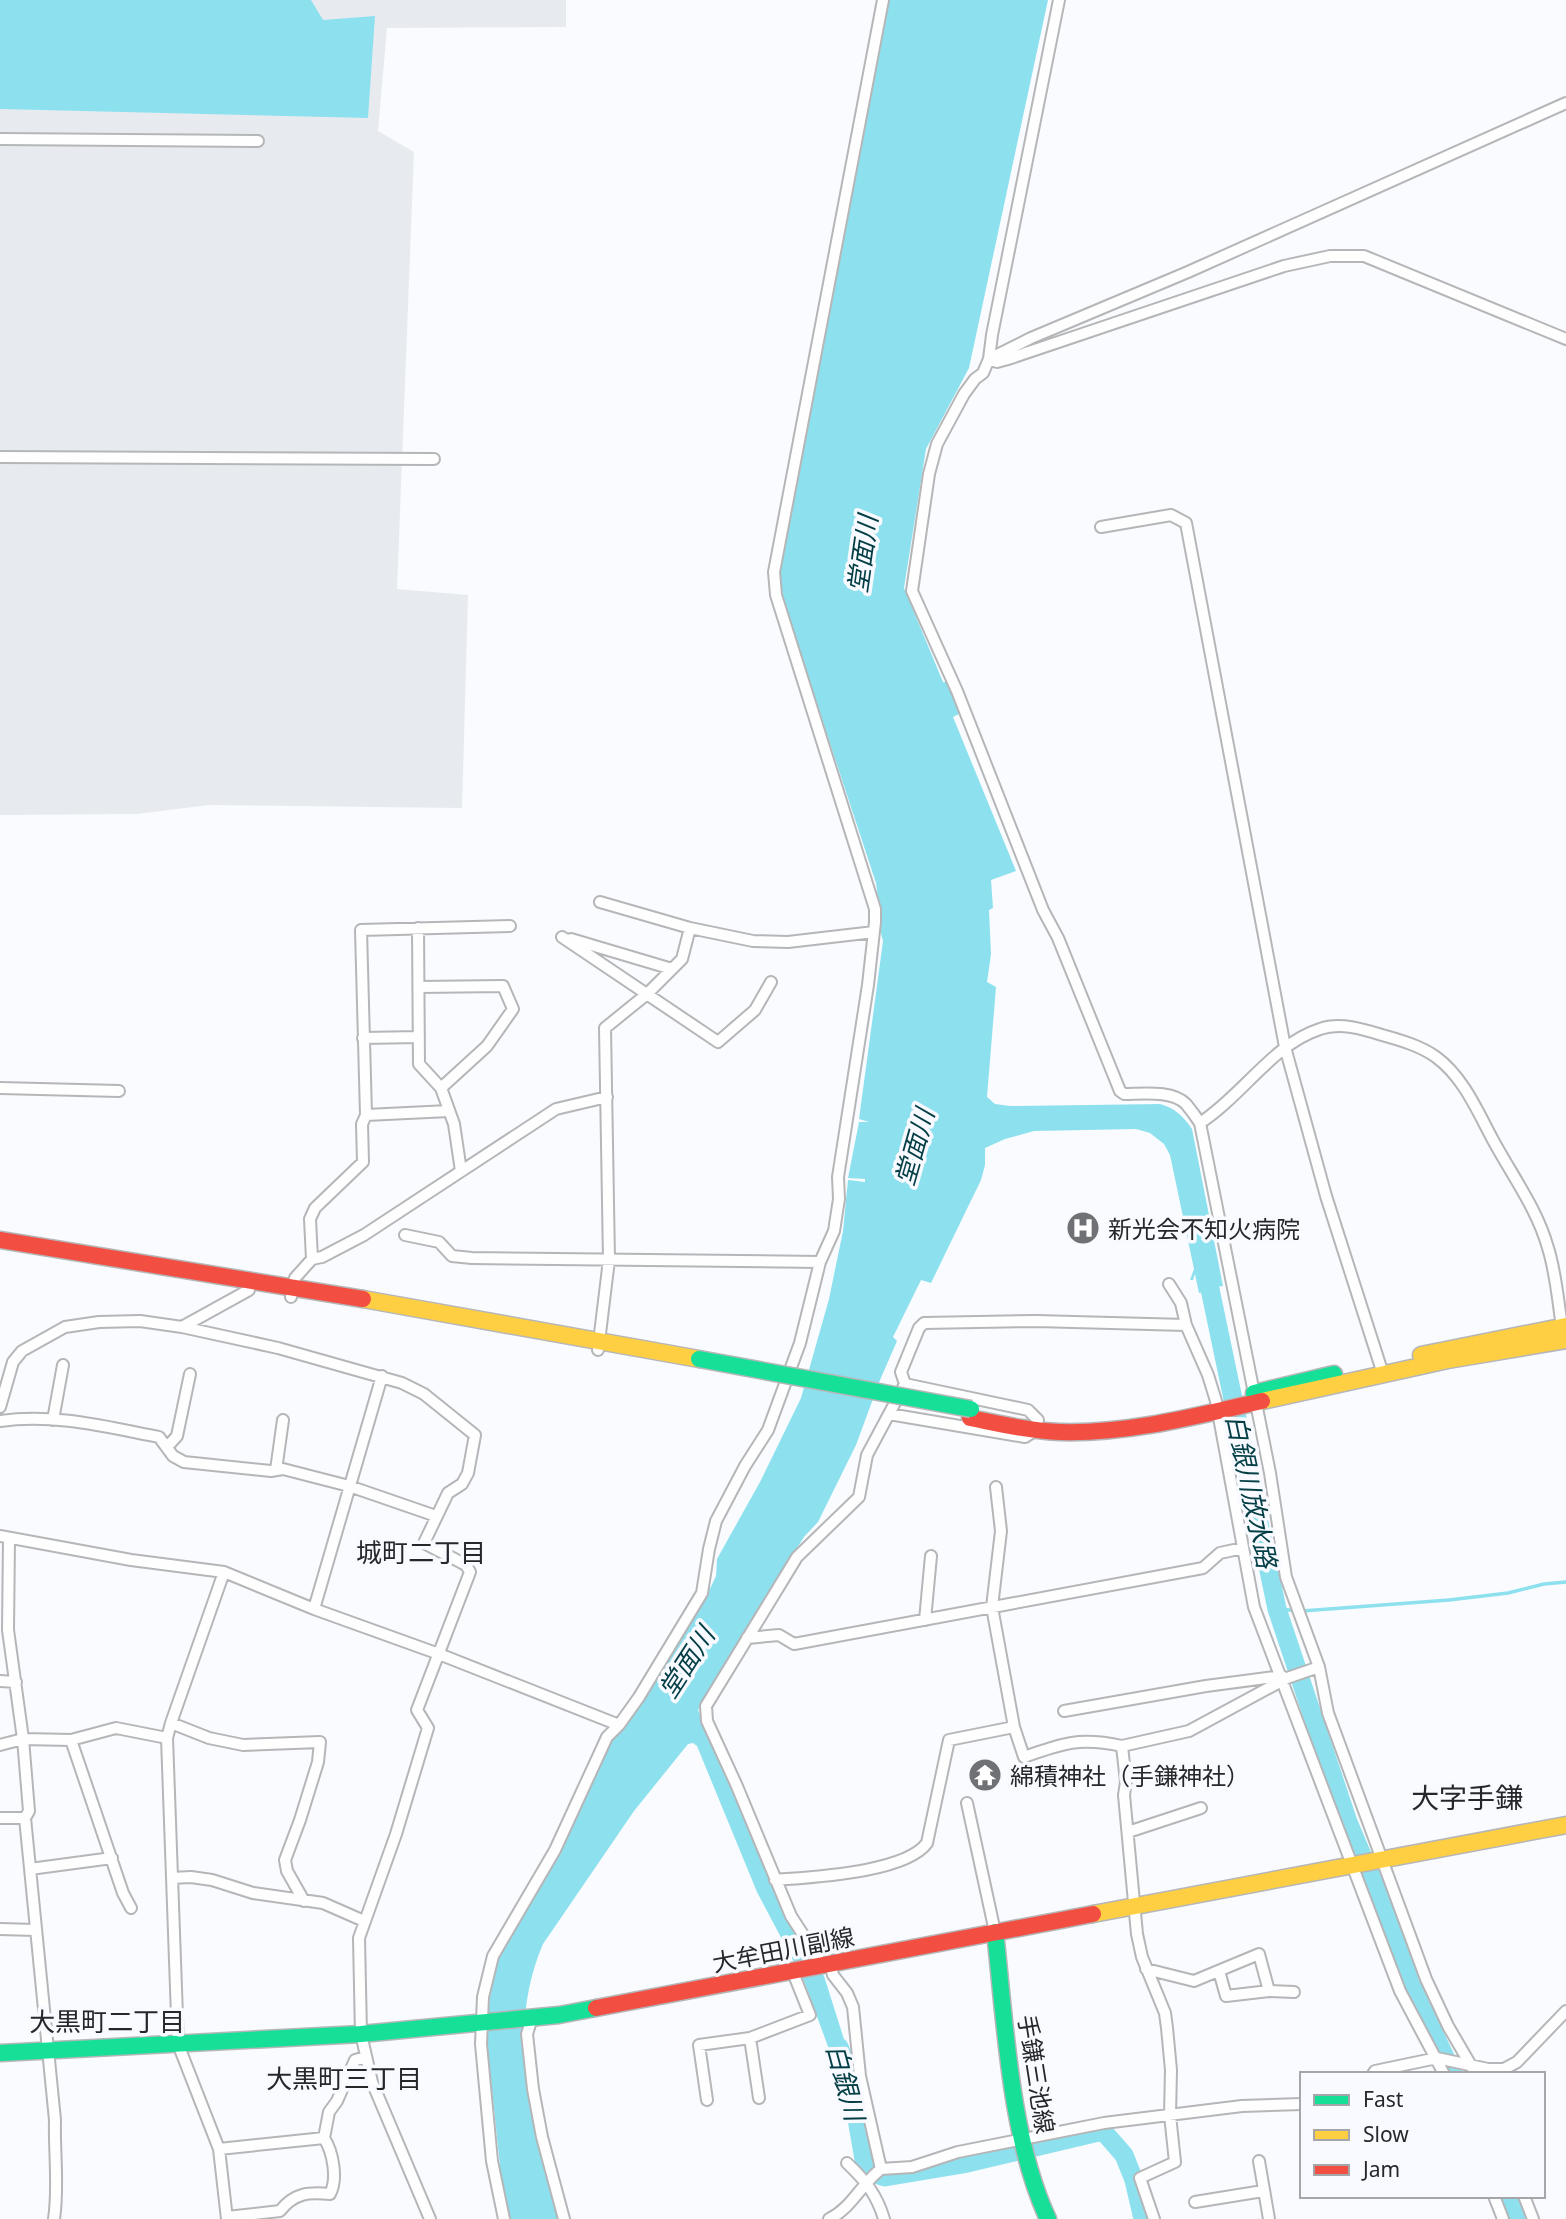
<svg xmlns="http://www.w3.org/2000/svg" width="1566" height="2219" viewBox="0 0 1566 2219" font-family="'Noto Sans','Noto Sans JP',sans-serif">
<rect width="100%" height="100%" fill="#f9fbfe"/>
<path fill="#e7ebf0" d="M0,0H566V27L387,28L378,131L414,152L397,589L468,595L462,808L209,805L137,814L0,815Z"/>
<path fill="#8de1ef" d="M0,0H311L323,20L375,16L368,118L0,109Z
M887,0H1048L969,368L926,449L904,588L943,682H948L961,713L953,717L1016,871L991,880L993,908L989,910L991,954L987,982L996,987L987,1097L995,1104L1010,1106L1160,1104C1175,1108 1183,1116 1192,1129L1223,1286L1216,1287L1217,1295L1204,1296L1203,1292L1199,1293L1195,1274L1193,1280H1190L1194,1269L1170,1155L1164,1144L1150,1133L1136,1129L1034,1131L1005,1139L985,1148V1165L981,1180L931,1283L921,1280L893,1337L897,1341L880,1380L856,1445L818,1522L804,1537L787,1564L755,1621L698,1710L809,1953L824,1976L848,2052L855,2066L852,2067L853,2069L840,2073L837,2071L804,1981L757,1892L697,1746L693,1743L688,1744L634,1811L543,1944C503,2037 536,2127 561,2219H508L497,2168L500,2166L491,2080L489,2077C487,2036 486,1997 499,1957L611,1737L677,1644L708,1593L716,1576L717,1559L760,1482L801,1398L829,1299L843,1231L848,1180L865,1182V1179L848,1178L859,1122H869L859,1119L883,941C878,925 879,903 876,883L792,628L780,589L779,579Z"/>
<g fill="none" stroke-linecap="round" stroke-linejoin="round">
<path stroke="#8de1ef" stroke-width="3.5" d="M1277,1609L1302,1611L1449,1600L1508,1593L1544,1584L1566,1582"/>
<path stroke="#8de1ef" stroke-width="19" d="M1206,1270L1277,1609L1348,1822L1380,1898L1410,1983L1453,2074
M839,2047L849,2073L866,2171L885,2177L963,2164L1103,2131L1124,2155L1134,2180L1143,2219
M1507,2196L1516,2219"/>
<defs>
<path id="street" d="M1059,0L992,335L989,359L983,373L975,379L964,394L937,444L929,474L912,591L957,691L1043,910L1058,938L1120,1091L1124,1094C1143,1094 1172,1090 1186,1104C1191,1110 1196,1117 1200,1123L1270,1473L1286,1577L1319,1667L1328,1713L1426,1979L1448,2026L1476,2074
M0,139L258,141
M989,359L1031,338L1188,272L1566,103
M989,359L997,362L1008,359L1284,266L1330,256H1364L1566,339
M0,457L434,459
M1101,527L1171,515L1186,523L1285,1047L1326,1196L1383,1374
M600,902L690,928L753,941L788,942L874,932
M418,928L419,1064L441,1088L454,1124L461,1171
M562,937L718,1042L755,1010L771,982
M571,939L672,969
M419,987L503,986L513,1009L487,1046L441,1088
M363,1038L419,1037
M0,1088L119,1091
M366,1115L449,1111
M1200,1123C1242,1096 1273,1044 1320,1029C1340,1022 1363,1029 1382,1035C1400,1040 1421,1046 1436,1057C1466,1079 1480,1118 1498,1149C1516,1181 1538,1212 1548,1248C1556,1273 1558,1301 1562,1327L1566,1330
M405,1235L439,1242L452,1256L472,1258L820,1262
M312,1259L310,1219L315,1208L363,1162L362,1124L366,1115L361,930L510,926
M1169,1284L1181,1303L1186,1325L1208,1375L1216,1401L1254,1607L1400,1991L1444,2074
M291,1297L295,1278L312,1259L322,1257L364,1235L556,1109L607,1097
M182,1327L249,1290L250,1281
M598,1350L609,1260L605,1028L647,994L682,959L690,928
M905,1384L1028,1410L1038,1420
M0,1407L13,1362L22,1351L65,1327L99,1322L140,1321L182,1327L278,1348L402,1383L424,1394L475,1435L468,1473L462,1484L448,1493L424,1543L466,1565L470,1572L417,1710L428,1728L396,1834L359,1938L361,2034L372,2082L430,2219
M889,1414L1025,1437L1036,1430
M53,1420L63,1365
M0,1421C53,1413 107,1427 159,1437L173,1456L184,1462L271,1471L283,1469L349,1486L436,1516
M167,1447L177,1436L190,1374
M276,1470L283,1420
M996,1487L1001,1531L992,1607L1014,1727
M0,1536L131,1560L224,1572L314,1609L439,1654L619,1725
M9,1538L8,1630L23,1739L29,1811L25,1818L55,2120C54,2153 59,2186 54,2219
M224,1572L171,1723L167,1738L178,2044L219,2149L227,2219
M314,1609L382,1376
M925,1620L931,1556
M747,1638L779,1635L794,1644L1203,1568L1220,1553L1243,1548
M0,1681L16,1682
M1064,1711L1206,1686L1282,1676
M171,1723L209,1738L243,1745L320,1742L318,1762L300,1820L285,1860L287,1871L304,1901
M71,1740L123,1893L131,1908
M0,1745L23,1739L71,1740L116,1728L167,1738
M967,1803L995,1932
M0,1818H25
M1128,1832L1201,1808
M30,1869L112,1858
M172,1878L191,1877L212,1880L253,1893L323,1903L364,1921
M775,1880C811,1877 905,1873 927,1843L949,1740L1014,1727L1024,1757C1063,1743 1080,1737 1122,1746
M0,1929L35,1930
M830,1963L833,1975L847,1993L853,2007L860,2076L881,2169L912,2167L958,2152L1104,2123L1242,2106L1302,2104
M822,1964L791,1916L736,1784L707,1721L706,1706L797,1557L859,1497L867,1455L905,1384L901,1372L919,1328L924,1323L1036,1321L1186,1325
M1146,1969L1194,1981L1259,1954L1269,1991
M1219,1971L1226,1996L1269,1991L1294,1992
M532,2018L527,2034L533,2089L542,2137L564,2219
M750,2038L759,2098
M1373,2074L1375,2071L1437,2058L1488,2069H1504L1517,2062L1566,2011
M707,2100L699,2045L750,2038L810,2015L792,1970
M219,2149L324,2138
M1259,2161L1269,2219
M847,2163C865,2180 877,2195 884,2219
M1494,2196L1503,2219
M1524,2196L1533,2219
M1195,2202L1263,2191
M227,2217L280,2211C294,2193 308,2192 330,2194C338,2179 333,2152 324,2138L329,2112L337,2101L355,2060L366,2057
M504,2219L492,2161L481,2044L483,1997L493,1956L555,1850L607,1737L619,1725L639,1697L702,1593L709,1549L716,1521L745,1466L768,1430L800,1343L820,1262L834,1231L839,1199L838,1177L868,985L875,922V909L776,595L774,572L883,0
M829,2219C852,2208 861,2184 881,2169
M1154,2219L1140,2178L1175,2162L1170,2115L1171,2070L1167,2028L1165,2013L1142,1957L1137,1934L1124,1795L1126,1782L1122,1746L1189,1731L1287,1678L1319,1667"/>
<path id="fast" d="M1254,1393L1334,1374
M995,1932C1005,2021 1010,2138 1048,2219
M0,2053L361,2034L559,2015L596,2008"/>
<path id="slow" d="M363,1299L699,1359
M1421,1355L1566,1326
M1262,1401L1448,1360L1566,1340
M1093,1914L1566,1825"/>
<path id="jam" d="M0,1240L363,1299
M970,1418C1000,1424 1030,1431 1060,1432C1128,1434 1196,1416 1262,1401
M596,2008L1093,1914"/>
</defs>
<use href="#street" stroke="#b5b6b8" stroke-width="14"/>
<use href="#fast" stroke="#b5b6b8" stroke-width="19"/>
<use href="#slow" stroke="#b5b6b8" stroke-width="19"/>
<use href="#jam" stroke="#b5b6b8" stroke-width="19"/>
<use href="#street" stroke="#fefeff" stroke-width="10"/>
<use href="#fast" stroke="#16e098" stroke-width="16"/>
<use href="#slow" stroke="#ffcf43" stroke-width="16"/>
<use href="#jam" stroke="#f24e42" stroke-width="16"/>
<defs>
<path id="fast-bridge" d="M699,1359L971,1409"/>
</defs>
<use href="#fast-bridge" stroke="#b5b6b8" stroke-width="19" stroke-linecap="butt"/>
<use href="#fast-bridge" stroke="#16e098" stroke-width="16"/>
</g>
<defs>
<symbol id="hospital-disc" viewBox="-11 -11 22 22"><circle r="9.5" fill="#707174" stroke="#f8faff"/><path d="M-5-5h3v3.5h4V-5h3V5h-3V1.5h-4V5h-3Z" fill="#fff"/></symbol>
<symbol id="temple-disc" viewBox="-11 -11 22 22"><circle r="9.5" fill="#707174" stroke="#f8faff"/><path d="M0-6L5-2H3V0L6.5 2.5H4V6H1.5V3h-3V6H-4V2.5H-6.5L-3 0V-2H-5Z" fill="#fff"/></symbol>
</defs>
<g fill-rule="evenodd">
<use href="#hospital-disc" x="1064" y="1209" width="38" height="38"/>
<use href="#temple-disc" x="966" y="1756" width="38" height="38"/>
</g>
<g text-anchor="middle" dominant-baseline="central" stroke-width="7" stroke-linejoin="round" paint-order="stroke">
<g font-size="24" fill="#262729" stroke="#f8faff" text-anchor="start">
<text x="1108" y="1228">新光会不知火病院</text>
<text x="1010" y="1775">綿積神社（手鎌神社）</text>
</g>
<g font-size="24" fill="#262729" stroke="#f8faff">
<text transform="translate(783 1949) rotate(-11)">大牟田川副線</text>
<text transform="translate(1037 2074) rotate(81)">手鎌三池線</text>
</g>
<g font-size="26" font-style="italic" fill="#033e45" stroke="#f8faff">
<text transform="translate(862 554) rotate(-82)">堂面川</text>
<text transform="translate(914 1147) rotate(-74)">堂面川</text>
<text transform="translate(1252 1491) rotate(78)">白銀川放水路</text>
<text transform="translate(686 1662) rotate(-57)">堂面川</text>
<text transform="translate(846 2082) rotate(75)">白銀川</text>
</g>
<g font-size="26" fill="#262729" stroke="#f8faff">
<text x="421" y="1552">城町二丁目</text>
<text x="107" y="2021">大黒町二丁目</text>
<text x="344" y="2078">大黒町三丁目</text>
</g>
<g font-size="28" fill="#262729" stroke="#f8faff">
<text x="1467" y="1797">大字手鎌</text>
</g>
</g>
<rect x="1300" y="2072" width="245" height="126" fill="#f8faff" stroke="#a4a6a9" stroke-width="2"/>
<rect x="1314" y="2095" width="35" height="10" fill="#16e098" stroke="#a4a6a9" stroke-width="2"/>
<text x="1363" y="2107" font-size="21" fill="#262729">Fast</text>
<rect x="1314" y="2130" width="35" height="10" fill="#ffcf43" stroke="#a4a6a9" stroke-width="2"/>
<text x="1363" y="2142" font-size="21" fill="#262729">Slow</text>
<rect x="1314" y="2165" width="35" height="10" fill="#f24e42" stroke="#a4a6a9" stroke-width="2"/>
<text x="1363" y="2177" font-size="21" fill="#262729">Jam</text>
</svg>
